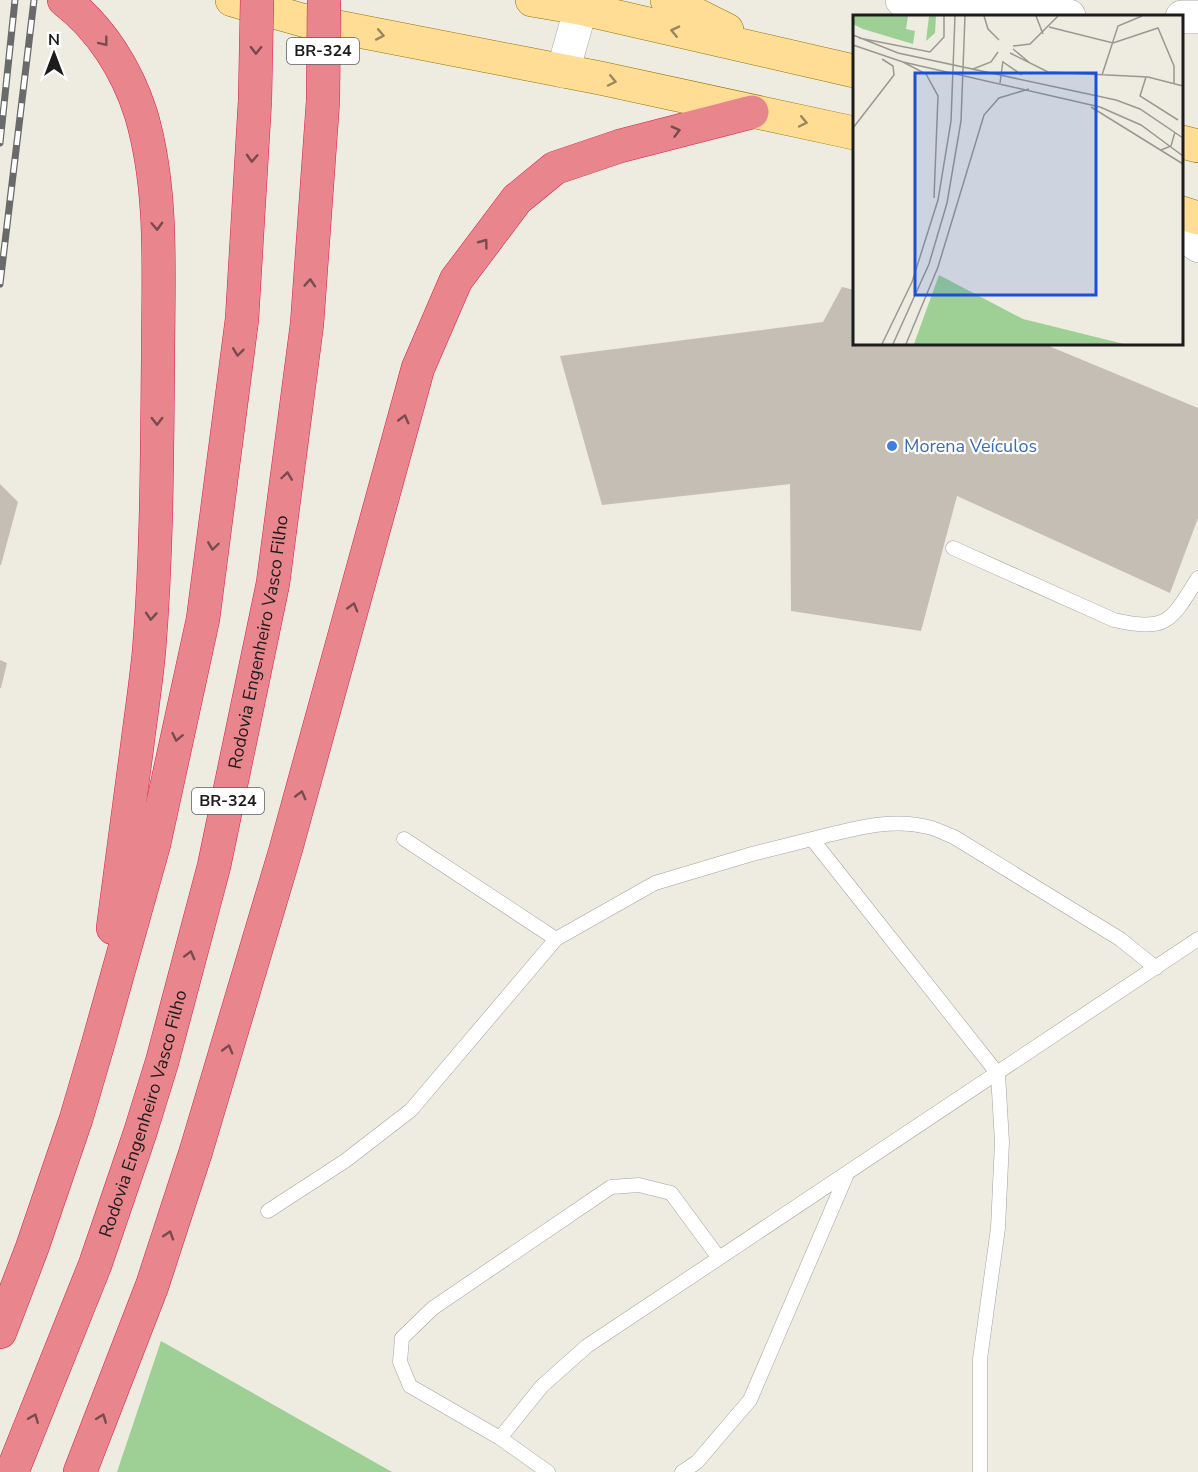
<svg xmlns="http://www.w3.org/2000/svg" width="1198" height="1472" viewBox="0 0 1198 1472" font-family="'Nunito Sans',sans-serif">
<rect width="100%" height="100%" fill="#eeebe1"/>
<path fill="#9ecf94" d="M161,1341L392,1472H117Z"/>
<path fill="#c5beb4" d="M842,287L854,290V344H1044L1198,408V518L1170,593L957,496L921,631L791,611L790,484L602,505L560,356L823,322Z
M0,484L18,502L1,565H0Z
M0,660L7,663L1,688H0Z"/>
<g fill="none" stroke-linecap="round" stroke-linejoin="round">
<defs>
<path id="service" d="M953,548L1114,620C1168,632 1171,621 1198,578
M404,839L556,939
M812,839C850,830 889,817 928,827C937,829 946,834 954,837L1120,939L1156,968
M268,1211L345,1161L411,1110L556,939L655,883L752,854L812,839L998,1074L1002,1142L998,1228L980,1359V1472
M719,1258L671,1193L639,1185L611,1187L433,1308L402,1338L400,1362L410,1386L500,1438L542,1386L587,1346L1198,939
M500,1438L548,1472
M682,1472L697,1462L750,1400L847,1174"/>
<path id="minor" d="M1182,238L1198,249"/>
<path id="tertiary" d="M902,0L971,13L1069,16
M1182,17H1198
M563,71L576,25L579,0"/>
<path id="primary" d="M232,0L302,20L600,78L854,133
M532,0L579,8L854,71
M667,0L727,30
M1182,142L1198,146
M1182,213L1198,218"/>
<g id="motorway">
<path d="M64,0C101,28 127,70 141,114C164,192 158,277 158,358C157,456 157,553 149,651C146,683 141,715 137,747C129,807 121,868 113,928"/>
<path d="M0,1332L32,1248L76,1119L98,1044L154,844L203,619L242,319L255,100"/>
<path id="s1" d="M12,1472L95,1265L140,1133L162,1062L214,866L273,583L307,324L323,101"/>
<path d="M80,1472L152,1286L196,1151L285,852L418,368L456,280L517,199L555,168L620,146L752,112"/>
</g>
</defs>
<use href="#service" stroke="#a3a3a3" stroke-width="15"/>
<use href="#minor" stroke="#a3a3a3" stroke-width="28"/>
<use href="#tertiary" stroke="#a3a3a3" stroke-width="34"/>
<use href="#primary" stroke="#937300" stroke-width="34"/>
<use href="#motorway" stroke="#dc1d49" stroke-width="34"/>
<use href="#service" stroke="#fff" stroke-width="14"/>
<use href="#minor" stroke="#fff" stroke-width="27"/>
<use href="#tertiary" stroke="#fff" stroke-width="33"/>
<use href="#primary" stroke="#ffdd95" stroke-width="33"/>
<use href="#motorway" stroke="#e9858c" stroke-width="33"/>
<defs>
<path id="rail" d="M0,143L15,0
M0,284L34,0"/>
</defs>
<use href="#rail" stroke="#6a6a6a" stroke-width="7"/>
<use href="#rail" stroke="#fff" stroke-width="4.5" stroke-dasharray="14" stroke-linecap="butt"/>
<defs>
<path id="motorway-bridge" d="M255,100L257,0
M323,101L324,0"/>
</defs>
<use href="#motorway-bridge" stroke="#dc1d49" stroke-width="34" stroke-linecap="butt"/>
<use href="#motorway-bridge" stroke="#e9858c" stroke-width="33"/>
</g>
<defs><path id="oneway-chevron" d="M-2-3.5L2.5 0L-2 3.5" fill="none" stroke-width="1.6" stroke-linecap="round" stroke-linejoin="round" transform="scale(1.5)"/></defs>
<g stroke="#99865f">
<use href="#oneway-chevron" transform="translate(675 31) rotate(-167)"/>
<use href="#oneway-chevron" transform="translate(380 35) rotate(11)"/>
<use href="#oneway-chevron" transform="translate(612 81) rotate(12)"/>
<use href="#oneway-chevron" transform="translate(803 122) rotate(12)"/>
</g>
<g stroke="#784b4e">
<use href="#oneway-chevron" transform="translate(104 42) rotate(52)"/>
<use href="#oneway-chevron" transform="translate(256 50) rotate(91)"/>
<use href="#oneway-chevron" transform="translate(676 131) rotate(-15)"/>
<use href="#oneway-chevron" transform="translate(252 158) rotate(93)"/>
<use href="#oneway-chevron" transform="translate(157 226) rotate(88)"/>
<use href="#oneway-chevron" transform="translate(484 243) rotate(-53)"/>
<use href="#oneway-chevron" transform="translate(310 283) rotate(-86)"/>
<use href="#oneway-chevron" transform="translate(238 352) rotate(97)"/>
<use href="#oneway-chevron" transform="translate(404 419) rotate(-75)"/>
<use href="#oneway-chevron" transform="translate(157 421) rotate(90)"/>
<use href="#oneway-chevron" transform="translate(287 476) rotate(-82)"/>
<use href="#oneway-chevron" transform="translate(213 546) rotate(98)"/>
<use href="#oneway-chevron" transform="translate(353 607) rotate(-74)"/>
<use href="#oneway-chevron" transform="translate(151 616) rotate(94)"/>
<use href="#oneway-chevron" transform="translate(177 737) rotate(102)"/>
<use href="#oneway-chevron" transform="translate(301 795) rotate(-75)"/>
<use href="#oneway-chevron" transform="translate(190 955) rotate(-75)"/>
<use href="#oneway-chevron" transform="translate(228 1049) rotate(-74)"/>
<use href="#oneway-chevron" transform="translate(169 1235) rotate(-72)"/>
<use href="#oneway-chevron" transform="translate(34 1418) rotate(-68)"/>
<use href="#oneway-chevron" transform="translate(102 1418) rotate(-69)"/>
</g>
<circle fill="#3f7fe0" stroke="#fff" stroke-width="2" cx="892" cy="446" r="6"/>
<g text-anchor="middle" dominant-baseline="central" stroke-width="4.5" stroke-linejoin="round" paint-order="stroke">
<g fill="#fff" stroke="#606060" stroke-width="1.5">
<rect x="287" y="38" width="72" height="26" rx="4.5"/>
<rect x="192" y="788" width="72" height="26" rx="4.5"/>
</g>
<g font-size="16" font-weight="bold" fill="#1c1c1c">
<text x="323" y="51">BR-324</text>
<text x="228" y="801">BR-324</text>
</g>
<g font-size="18" fill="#366cbe" stroke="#fff" text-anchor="start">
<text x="904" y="446">Morena Veículos</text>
</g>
<g font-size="18" fill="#1c1c1c" stroke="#fff">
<text stroke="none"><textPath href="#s1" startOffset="868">Rodovia Engenheiro Vasco Filho</textPath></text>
<text stroke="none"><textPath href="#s1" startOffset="382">Rodovia Engenheiro Vasco Filho</textPath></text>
</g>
</g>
<g transform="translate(853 15)">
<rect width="330" height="330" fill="#eeebe1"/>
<path d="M0,1H55L53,14L62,16L60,29L10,14L0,9ZM76,1H83L82,18L73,26ZM86,260L170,304L271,329H61Z" fill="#9ecf94"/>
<path fill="none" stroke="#9a9892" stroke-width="1.5" d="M131,1L135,14L146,25M183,1L190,19M196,12L260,28L305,13L321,51V69M0,20L45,38L263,85L287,94L330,123M6,23L77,37L91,22V1M0,30L50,47L247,92L288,110L330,141M160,31L177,29L205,1M160,34L177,48M157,38L195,57L295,62L330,71M50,47L73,59L85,81L81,183M150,47L169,60M120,54L138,47L145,37M249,60L265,11L289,1M293,62L287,81L325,105M147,68L150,46M238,92L330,149M0,113L41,60L40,51L29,44M308,135L318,131L322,117M29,329L59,267L85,185L98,106L102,1M40,329L76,249L94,188L108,106L112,1M53,329L85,252L131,100L146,83L176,74"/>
<path fill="#1d4ed8" fill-opacity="0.15" stroke="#1d4ed8" stroke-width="3" d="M62,58H243V280H62Z"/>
<rect width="330" height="330" fill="none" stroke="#1c1c1c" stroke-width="3"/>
</g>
<g transform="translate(54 54)" stroke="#ffffff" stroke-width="4.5" paint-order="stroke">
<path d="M0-4.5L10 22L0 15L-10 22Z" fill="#1c1c1c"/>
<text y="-9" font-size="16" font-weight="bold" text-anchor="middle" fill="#1c1c1c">N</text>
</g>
</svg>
